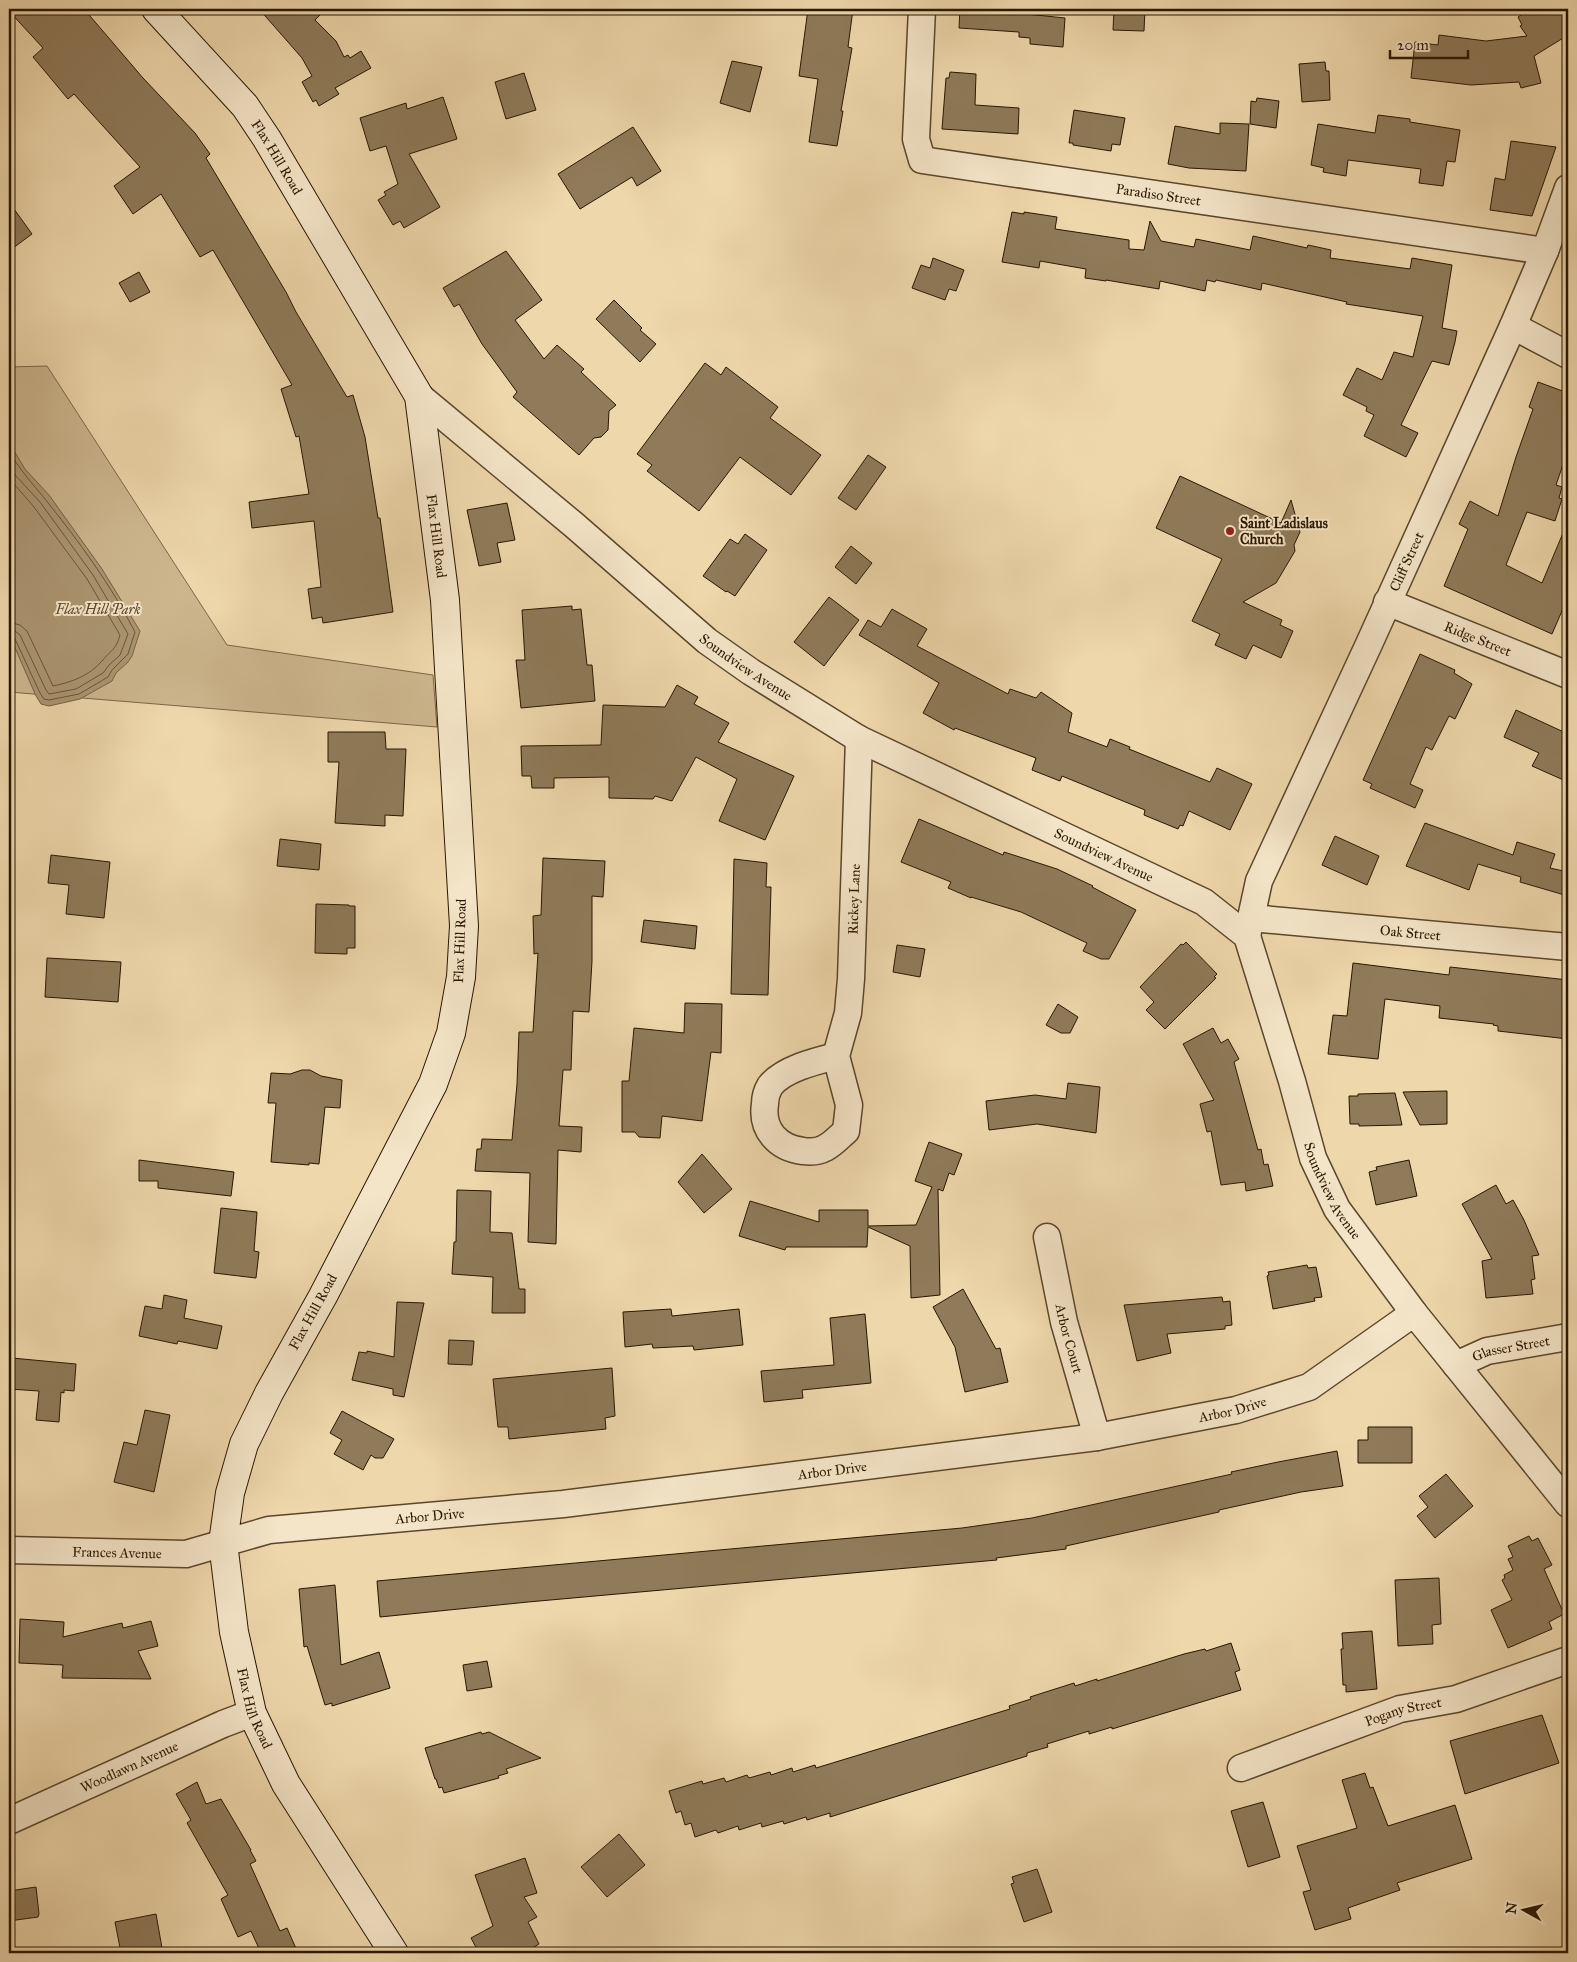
<svg xmlns="http://www.w3.org/2000/svg" width="1577" height="1962" viewBox="0 0 1577 1962" font-family="'IM FELL Great Primer',serif">
<rect width="100%" height="100%" fill="#eed7ab"/>
<filter id="stains"><feTurbulence type="fractalNoise" baseFrequency=".004" numOctaves="4"/><feColorMatrix values="0 0 0 0 .2 0 0 0 0 .09 0 0 0 0 .02 0 0 0 .5 -.17"/></filter>
<radialGradient id="worn" r=".72"><stop offset=".6" stop-color="#630" stop-opacity="0"/><stop offset="1" stop-color="#630" stop-opacity=".3"/></radialGradient>
<path fill="#cdb68e" stroke="#7b6647" d="M47,366L227,645L433,675L437,727L9,692V367Z"/>
<path fill="#ab9571" stroke="#776244" d="M9,435L13,449L25,469L49,495L102,569L140,631L132,656L128,662L116,673L112,681L80,699L49,706L41,704L36,696L16,650L9,638Z"/>
<g fill="none" stroke-linecap="round" stroke-linejoin="round">
<path stroke="#6a5638" stroke-width="1" d="M9,451C19,469 32,483 45,499C78,540 111,585 135,632L128,654L112,670L108,677L79,694L49,700L44,699L40,693L15,639L9,636
M9,464L16,476L40,502L93,575L128,634L120,655L109,665L103,673L76,689L49,694L46,690L20,635L15,631L9,630
M9,478L34,507L87,579L120,635C116,650 111,650 102,661C89,676 72,682 53,686L27,631L20,625L9,622"/>
</g>
<path fill="#8f7a59" stroke="#291600" d="M9,9H84L143,78L195,133L210,154L206,158L286,292L296,312L347,397L353,395L365,437L378,518H380L393,612L323,623L322,617L312,619L308,589L321,587L314,521L252,528L249,502L309,494L299,436L296,437L281,389L292,385L213,250L200,257L161,194L133,214L114,186L140,167L74,94L68,99L33,57L43,48L9,11Z
M259,9H326L315,20L336,41L344,57L348,55L350,58L361,51L371,68L335,88L339,94L319,106L316,100L313,102L302,82L312,76L302,58Z
M808,9H853L848,47L852,48L841,111H843L837,146L809,142L818,79L799,76Z
M960,9H988V10L1065,18L1063,47L1030,44V38L1019,37V32L959,28Z
M1114,9H1145L1144,31L1113,30Z
M1530,9H1568V35L1534,56L1541,83L1521,88L1519,82L1471,85L1411,78L1415,42L1438,45L1439,35L1486,41L1527,36L1520,26L1522,25L1518,17Z
M732,61L762,67L750,112L720,103Z
M1325,62L1326,71H1329L1330,100L1302,102L1299,64Z
M950,72L976,74L975,105L1019,108L1018,134L942,129L946,78H949Z
M524,73L536,110L506,119L495,82Z
M443,97L457,139L409,154L440,207L404,228L400,221L393,225L378,200L386,195L384,192L398,184L386,146L370,151L360,118L406,103L407,109Z
M1257,98L1279,101L1276,128L1250,124L1251,101L1256,102Z
M1074,110L1125,118L1120,145L1112,144L1111,151L1073,145V143H1069Z
M1378,115L1410,119V122L1460,130L1455,162L1447,161L1443,186L1419,183L1421,169L1348,160L1346,176L1323,172L1324,168L1311,165L1318,124L1375,133Z
M1220,123L1249,124L1246,171L1189,168L1168,164L1175,126L1220,134Z
M633,127L661,171L637,186L632,177L580,209L558,174Z
M1511,141L1556,147L1532,216L1490,210L1495,178L1505,180Z
M9,202L32,234L9,251Z
M1012,212L1024,214V212L1057,217L1055,229L1129,240V249L1144,250L1150,221L1161,241L1194,247L1196,239L1250,250L1253,236L1307,248L1308,245L1331,250L1330,258L1410,269L1412,258L1452,265L1442,328L1457,331L1455,342L1449,365L1432,361L1401,425L1418,433L1406,457L1364,436L1374,415L1366,411L1367,407L1343,395L1357,368L1382,380L1394,352L1413,357L1423,316L1346,304L1347,302L1262,283L1261,290L1216,280L1215,282L1207,280L1205,291L1160,281L1159,289L1106,280V281L1085,278L1086,269L1040,261L1039,268L1002,262Z
M506,251L542,300L515,320L544,359L557,345L584,369L581,372L616,405L609,411L608,430L601,437L594,438L579,455L513,397L517,392L482,344L459,304L454,307L443,288Z
M933,258L964,270L956,291L949,289L945,300L912,288L921,265L930,268Z
M139,272L150,292L130,302L119,283Z
M614,300L642,328L640,330L656,344L640,362L596,319Z
M705,363L721,375L726,367L778,407L770,418L821,455L791,495L740,457L699,511L647,471L652,465L637,454Z
M1538,382L1568,393V450L1556,485L1562,487L1559,498L1562,499L1555,521L1527,512L1506,565L1542,583L1568,521V597L1552,634L1444,586L1468,529L1459,524L1470,501L1498,516L1516,457L1533,409L1529,407Z
M868,455L886,467L856,510L838,498Z
M1180,476L1281,523L1291,500L1300,532L1294,545L1295,551L1276,583L1243,602L1282,620L1280,625L1293,631L1281,658L1253,645L1246,659L1215,645L1220,634L1192,621L1222,559L1156,528Z
M507,503L515,540L497,543L501,562L479,566L467,510Z
M745,534L767,550L735,596L727,591L726,592L703,576L730,539L738,544Z
M851,546L872,563L856,584L835,567Z
M829,597L859,620L824,666L794,642Z
M572,606V610L581,609L587,665H592L595,701L521,708L516,660H525L522,610Z
M892,609L927,629L917,646L1008,694L1010,689L1036,698L1041,692L1072,713L1068,732L1107,747L1110,739L1130,747L1129,749L1210,782L1217,768L1252,784L1230,830L1189,811L1183,826L1180,825L1178,829L1144,815L1145,810L1062,776L1060,781L1032,770L1036,758L955,728L954,730L923,713L939,683L859,635L868,620L881,627Z
M1420,654L1455,670L1454,673L1472,684L1455,719L1449,716L1432,750L1426,747L1410,784L1423,790L1415,808L1370,788L1372,784L1363,780Z
M677,685L698,697L694,704L729,723L718,742L794,776L765,840L719,821L737,779L696,757L672,801L655,796L653,799L609,798V777L554,778V788H532L531,776H522L521,746L601,745L603,705L665,707Z
M1516,710L1568,734V782L1532,766L1539,753L1504,737Z
M328,732H385L386,749H406L403,816L385,815V826L335,823L339,762H328Z
M919,819L1003,855L1004,852L1057,869L1093,886L1092,887L1136,910L1109,959H1101L1083,951L1087,943L1021,912L971,897V898L948,888L951,882L901,862Z
M1425,823L1513,855L1517,842L1555,854L1550,868L1568,872V896L1520,882L1521,877L1478,864L1469,890L1406,866Z
M1335,836L1379,856L1367,885L1322,865Z
M280,839L321,844L319,870L277,866Z
M51,855L110,862L104,918L66,914L69,885L48,883Z
M543,858L605,861L603,897L592,896V961L589,1012L573,1011L571,1070H563L559,1126L582,1127L581,1152L558,1150L556,1244L528,1242L530,1173L475,1171L477,1149H481L482,1139L512,1140L517,1084L519,1032H533L538,953L534,954L533,916L541,915Z
M734,859L767,863L766,887H771L768,995L731,994Z
M316,904L349,905V906H355V948H347V954L315,953Z
M644,920L697,926L695,949L641,942Z
M1186,942L1217,974L1214,977L1216,978L1165,1029L1146,1010L1154,1002L1140,987L1181,944L1183,945Z
M897,945L925,949L920,977L893,972Z
M47,958L121,962L118,1002L45,997Z
M1353,963L1449,975L1450,967L1568,980V1039L1498,1031V1026L1493,1025L1494,1024L1439,1018L1440,1006L1385,999L1378,1059L1328,1054L1333,1015L1347,1016Z
M685,1003L722,1004L721,1053L711,1052L702,1121L662,1116L660,1138L639,1137L635,1132H622V1081H629L634,1028L684,1033Z
M1058,1004L1078,1017L1070,1033H1061L1046,1025Z
M1213,1028L1221,1043L1228,1039L1239,1059L1234,1062L1258,1150L1261,1149L1264,1165L1268,1164L1273,1186L1246,1191L1245,1182L1221,1185L1211,1131L1207,1132L1200,1104L1214,1100L1183,1044Z
M302,1070H310L321,1076L342,1080L340,1108L325,1107L319,1164L309,1163V1165L271,1162L276,1103H268L271,1073L290,1074Z
M1068,1083L1100,1087L1096,1133L1037,1124L989,1130L986,1101L1035,1095L1066,1099Z
M1447,1091V1124L1420,1125L1403,1092Z
M1395,1093L1402,1125L1359,1126V1124H1350L1349,1096H1358V1094Z
M929,1142L962,1154L954,1175L949,1173L943,1191L938,1189L940,1295L911,1298L910,1246L868,1227L867,1247H786L785,1250L739,1236L750,1201L819,1222V1210H868V1226L916,1225L932,1187L915,1181Z
M702,1154L732,1189L704,1213L678,1182Z
M139,1160L234,1172L231,1196L158,1188V1181H139Z
M1409,1160L1417,1196L1376,1205L1369,1172L1377,1170L1376,1167Z
M1496,1185L1506,1204L1513,1200L1524,1220L1539,1255L1532,1256L1535,1279L1531,1280L1533,1294L1486,1298L1482,1261L1492,1259L1462,1204Z
M457,1190L491,1191L490,1232L512,1233L519,1289H525V1313H492L493,1277L452,1274L454,1242H456Z
M221,1208L257,1212L254,1251L259,1252L256,1278L214,1273Z
M1307,1265L1308,1268L1316,1267L1322,1297L1314,1298L1315,1301L1273,1309L1267,1276L1269,1275L1268,1272Z
M963,1289L996,1349L1000,1348L1008,1382L965,1392L955,1347L933,1307Z
M164,1295L187,1300L184,1318L222,1326L217,1349L178,1341L177,1344L139,1336L145,1306L162,1309Z
M1222,1297L1223,1302L1230,1301L1232,1325L1225,1326V1329L1167,1334L1171,1353L1137,1361L1124,1305Z
M397,1302L424,1303L404,1397L393,1395V1389L352,1380L359,1352L367,1353V1351L394,1357Z
M671,1309L672,1316L739,1309L743,1345L694,1350L693,1346L653,1348L652,1344L625,1347L623,1312Z
M865,1314L871,1383L802,1390L803,1398L764,1402L761,1371L834,1365L830,1318Z
M449,1340L474,1341L472,1365L448,1364Z
M12,1358L76,1364L74,1391L64,1390V1393L61,1392L59,1422L36,1420L39,1391L9,1389Z
M612,1368L615,1416L605,1418L606,1429L509,1439L508,1427H498L493,1379Z
M145,1410L170,1415L154,1492L114,1482L124,1442L137,1445Z
M342,1411L394,1439L383,1458H375L371,1455L363,1470L334,1454L342,1440L330,1433Z
M1368,1427H1412V1463H1358V1440H1368Z
M1337,1451L1343,1486L1301,1492L1219,1510V1512L1066,1546V1549L996,1558L997,1560L528,1602L380,1617L377,1581L962,1528L1032,1518L1232,1474L1231,1472L1278,1462Z
M1446,1474L1473,1506L1435,1538L1417,1516L1428,1507L1419,1496Z
M1529,1536L1532,1541L1538,1538L1552,1565L1544,1569L1564,1614L1549,1622L1552,1629L1508,1648L1491,1610L1512,1600L1502,1580L1505,1578L1504,1575L1513,1570L1508,1559L1513,1557L1508,1546Z
M1439,1578L1441,1624L1432,1625L1433,1644L1398,1646L1395,1580Z
M335,1585L341,1665L379,1652L390,1688L332,1706V1703L325,1705L307,1646L304,1647L299,1589Z
M20,1619L64,1622L63,1637L122,1623L123,1628L151,1621L158,1646L138,1651L151,1679L62,1678L63,1665L19,1663Z
M1372,1631L1377,1689L1346,1692V1685H1343L1341,1649H1343L1342,1633Z
M1231,1643L1240,1670L1235,1672L1241,1690L1112,1729V1727L1089,1734V1731L1047,1744L1048,1747L1027,1753V1756L830,1817V1813L807,1820L806,1817L784,1824L783,1821L762,1827L761,1823L739,1830L738,1826L718,1833L716,1830L695,1837L691,1823L685,1825L681,1811L676,1813L669,1791L702,1781L703,1784L724,1778L726,1782L747,1775L749,1778L770,1772L771,1775L792,1768L793,1772L815,1765L816,1768L1010,1709L1009,1706L1031,1699L1030,1697L1074,1683L1075,1686L1097,1679V1681L1184,1654L1205,1649L1206,1651Z
M487,1661L492,1687L467,1691L463,1665Z
M1542,1715L1559,1763L1465,1794L1450,1741Z
M481,1732L482,1734L489,1732L541,1758L506,1769L508,1773L498,1776L499,1778L444,1793L442,1787L439,1788L436,1779H435L425,1748Z
M1365,1773L1370,1788L1373,1787L1388,1826L1455,1805L1472,1859L1397,1883L1400,1890L1348,1908L1351,1919L1315,1930L1303,1892L1311,1890L1297,1846L1357,1828L1342,1780Z
M197,1782L206,1804L221,1799L251,1850H250L256,1861L250,1864L280,1931L287,1928L298,1953H261L251,1931L238,1937L221,1899L228,1895L187,1823L191,1820L176,1794Z
M1263,1802L1280,1857L1248,1867L1231,1811Z
M619,1834L645,1865L607,1897L581,1867Z
M525,1858L537,1893L524,1897L537,1917L528,1922L539,1944L524,1953H479L471,1938L493,1926L475,1875Z
M1037,1869L1052,1912L1024,1922L1011,1884L1014,1883L1012,1877Z
M36,1887L39,1914L38,1917L9,1921V1891Z
M156,1914L162,1948L133,1953H121L115,1922Z"/>
<g fill="none" stroke-linecap="round" stroke-linejoin="round">
<defs>
<g id="minor">
<path id="s1" d="M922,9L916,139L922,160L1545,251"/>
<path d="M1513,326L1568,355"/>
<path id="s2" d="M419,396L574,525L707,641L751,672L859,739L1204,902L1247,936L1292,1081L1313,1158L1337,1209L1414,1313L1568,1504"/>
<path id="s3" d="M1387,602L1568,675"/>
<path id="s4" d="M1251,918L1568,947"/>
<path id="s5" d="M1247,936L1259,881L1369,644L1513,326L1545,251L1568,188"/>
<path id="s6" d="M836,1056C816,1061 783,1069 770,1086C767,1091 765,1098 765,1104C761,1130 778,1148 803,1151C810,1152 818,1152 825,1148C833,1144 839,1137 846,1131L849,1105L836,1056L848,1013L851,979L859,739"/>
<path id="s7" d="M1047,1237L1064,1322L1097,1437"/>
<path id="s8" d="M1456,1365L1487,1351L1568,1337"/>
<path id="s9" d="M9,1550L186,1554L269,1530L563,1504L1097,1437L1236,1410L1309,1387L1414,1313"/>
<path id="s10" d="M1241,1768L1400,1709L1456,1699L1568,1660"/>
<path id="s11" d="M9,1821L223,1724L252,1713"/>
</g>
<g id="secondary">
<path id="s12" d="M156,9L245,106L267,139L419,396L445,600L464,926L461,977L451,1033L433,1084L323,1296L269,1393L244,1444L230,1493L223,1543L234,1632L252,1713L286,1784L394,1953"/>
</g>
</defs>
<use href="#minor" stroke="#5a462b" stroke-width="29"/>
<use href="#secondary" stroke="#291600" stroke-width="30"/>
<use href="#minor" stroke="#f4e5c8" stroke-width="26"/>
<use href="#secondary" stroke="#f4e5c8" stroke-width="28"/>
</g>
<circle fill="#8f2418" stroke="#f4e5c8" stroke-width="2" cx="1230" cy="531" r="5"/>
<g text-anchor="middle" dominant-baseline="central" stroke-width="4" stroke-linejoin="round" paint-order="stroke">
<g font-size="14" fill="#291600" stroke="#f4e5c8">
<text stroke="none"><textPath href="#s12" startOffset="192">Flax Hill Road</textPath></text>
<text stroke="none"><textPath href="#s1" startOffset="391">Paradiso Street</textPath></text>
<text stroke="none"><textPath href="#s12" startOffset="611">Flax Hill Road</textPath></text>
<text stroke="none"><textPath href="#s5" startOffset="408">Cliff Street</textPath></text>
<text stroke="none"><textPath href="#s3" startOffset="98">Ridge Street</textPath></text>
<text stroke="none"><textPath href="#s2" startOffset="425">Soundview Avenue</textPath></text>
<text stroke="none"><textPath href="#s2" startOffset="830">Soundview Avenue</textPath></text>
<text stroke="none"><textPath href="#s6" startOffset="446">Rickey Lane</textPath></text>
<text stroke="none"><textPath href="#s4" startOffset="160">Oak Street</textPath></text>
<text transform="translate(460 941) rotate(-88)">Flax Hill Road</text>
<text stroke="none"><textPath href="#s2" startOffset="1265">Soundview Avenue</textPath></text>
<text transform="translate(313 1312) rotate(-61)">Flax Hill Road</text>
<text stroke="none"><textPath href="#s7" startOffset="104">Arbor Court</textPath></text>
<text stroke="none"><textPath href="#s8" startOffset="58">Glasser Street</textPath></text>
<text stroke="none"><textPath href="#s9" startOffset="1235">Arbor Drive</textPath></text>
<text stroke="none"><textPath href="#s9" startOffset="830">Arbor Drive</textPath></text>
<text stroke="none"><textPath href="#s9" startOffset="425">Arbor Drive</textPath></text>
<text stroke="none"><textPath href="#s9" startOffset="108">Frances Avenue</textPath></text>
<text stroke="none"><textPath href="#s12" startOffset="1841">Flax Hill Road</textPath></text>
<text stroke="none"><textPath href="#s10" startOffset="172">Pogany Street</textPath></text>
<text stroke="none"><textPath href="#s11" startOffset="132">Woodlawn Avenue</textPath></text>
</g>
<g font-size="14" font-weight="bold" fill="#291600" stroke="#f4e5c8" text-anchor="start">
<text x="1240" y="523">Saint Ladislaus<tspan x="1240" dy="16">Church</tspan></text>
</g>
<g font-size="14" font-style="italic" fill="#5a462b" stroke="#f4e5c8">
<text x="98" y="609">Flax Hill Park</text>
</g>
</g>
<rect width="1577" height="1962" fill="none" stroke="#eed7ab" stroke-width="30"/>
<rect x="10" y="10" width="1557" height="1942" fill="none" stroke="#291600" stroke-width="2.5"/>
<rect x="15" y="15" width="1547" height="1932" fill="none" stroke="#291600"/>
<g transform="translate(1524 1910) rotate(278)" stroke="#f4e5c8" stroke-width="4" paint-order="stroke">
<path d="M0-4L9 19L0 12L-9 19Z" fill="#291600"/>
<text y="-8" font-size="14" font-weight="bold" text-anchor="middle" fill="#291600">N</text>
</g>
<path d="M1390 50v8h78v-8" fill="none" stroke="#291600" stroke-width="2.5"/>
<text x="1397" y="50" font-size="15" fill="#291600" stroke="#f4e5c8" stroke-width="4" paint-order="stroke">20 m</text>
<rect width="100%" height="100%" filter="url(#stains)"/>
<rect width="100%" height="100%" fill="url(#worn)"/>
</svg>
